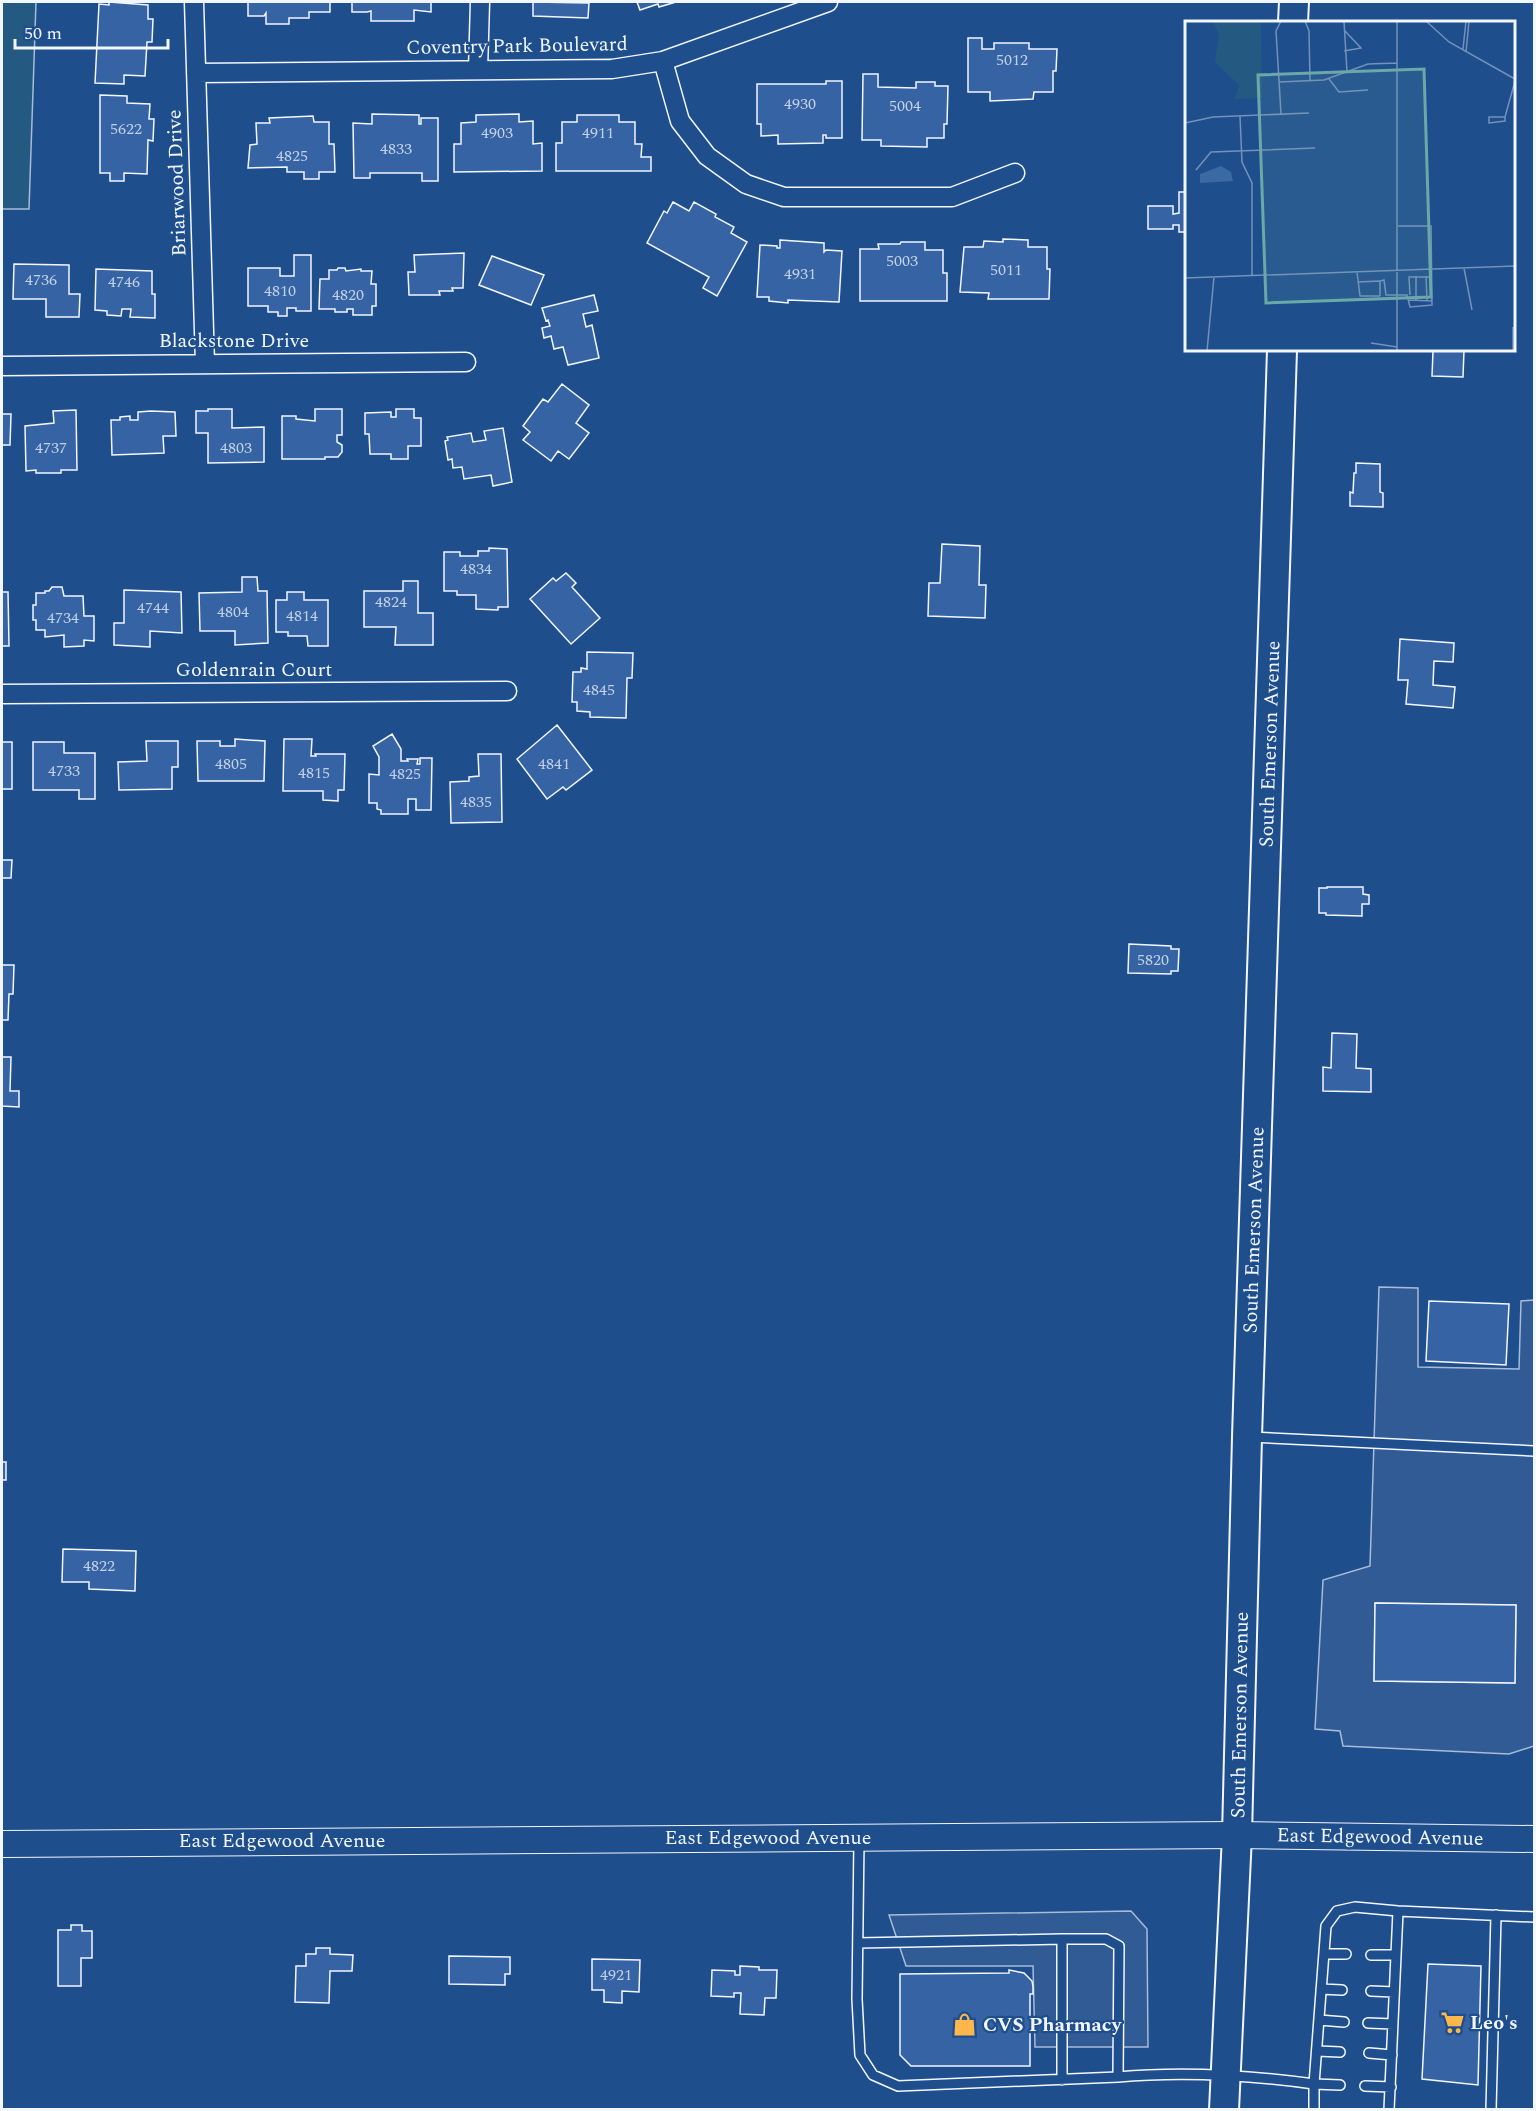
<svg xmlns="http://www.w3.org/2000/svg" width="1536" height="2111" viewBox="0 0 1536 2111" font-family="Spectral,serif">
<rect width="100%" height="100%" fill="#1f4e8c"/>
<path fill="#245a82" stroke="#a8bbd7" stroke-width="1.5" d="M2,2H36L29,209H2Z"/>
<path fill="#305b95" stroke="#a8bbd7" stroke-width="1.5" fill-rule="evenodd" d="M1379,1287L1418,1288V1367L1519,1369L1521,1301L1534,1300V1746L1509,1754L1343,1746L1340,1731L1315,1729L1323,1580L1370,1566ZM1375,1603L1516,1605L1515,1683L1374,1681Z
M1131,1911L1147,1929L1148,2047H1035L1033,1966H906L889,1915Z"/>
<path fill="#3563a3" stroke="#f2f6ff" stroke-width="1.5" d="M109,2L148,5V19H153L152,42H147L145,76L124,75V84L95,83L99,4L109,5Z
M244,2H330V12H309V18H289V24H266V13L264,16H248V2Z
M352,2H431V12L414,10V21H371V11L367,12H352Z
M533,2L589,3L588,18L533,16Z
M637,2H676L659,7L658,4L640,10Z
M968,38H982V49H994V43H1029V49H1057L1056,71H1053V92H1034L1033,99L990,101V92H968Z
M863,74H878V87L916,88V82H935V86H948L947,124H944V138H927V147L881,146V140H862Z
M826,81H842V138H826V135H823V143L778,144V135L761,136V124H757V84H826Z
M100,95L127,96V103L150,104L149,119H154L153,141L148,140L147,174L124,173V181H110V173H100Z
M372,114L419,115V124H421V118H438V181H422V173H370V178H354L353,123L372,124Z
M519,114V122L533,121V144L542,143V171L454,172V144H461V123L476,122V115Z
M577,115H619V122H635V144H642L641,157H651V171H556V143H562V122H577Z
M313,116L314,122H329V144H334L335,172H319V179H304V172H287V167L248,168L250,145L257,144L256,123H270L269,118Z
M1179,192H1186V232H1179V225H1173V229H1148V206H1173V214L1179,213Z
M673,202L689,211L694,202L716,214L715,217L734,227L731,233L747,242L717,296L703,288L709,277L647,243L664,211L667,213Z
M1003,239L1028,240V247H1047V269H1050L1049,299H988L989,293L960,292L964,247H983L984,241L1003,242Z
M780,240L824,243V252L826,250L842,251L839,302L788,300V303L769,301V297H757L760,245L777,246V248H780Z
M901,242H925V250H943V273H947V301H860V249H879L878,244H900Z
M464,253L463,288H452L453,291H439L440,295H409L408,272H415L414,255Z
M294,255H311V311H296V308H287V316H278V312H268V306H248V268H280V276H294Z
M492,256L544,275L531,305L479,285Z
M14,264L69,265V294H80L79,317H46V299H13Z
M338,268H345L346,271L361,269V271H372L371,284H376V306H372V315H353V309H347V312H335V309H319L320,279H329V270H337Z
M96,269L152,271V294H155V318L130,317L131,309H122L121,316L107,315V311L95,310Z
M594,295L598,311L583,314L586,327L592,325L599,358L568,365L563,347L554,349L551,336L544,338L542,328L550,326L548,320L546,321L542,308Z
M1435,350H1464L1463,377L1432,376L1433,351Z
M562,384L589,405L576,423L589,433L569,459L558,451L551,461L523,440L530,432L523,426L543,399L548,402Z
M208,409H232V428L264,427V462L208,463V433H196V411H208Z
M315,409H342V435H337V442L342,445V452L338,457H325V459H282V416H296V419L315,421Z
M396,409H414V418H421V446H408V459H391V454H370L369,434H365V413L391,412V417H396Z
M76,410L77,470H61V473H36V470L26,471L25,426L54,423L53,411Z
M151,411L175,412L176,436H163L164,453L112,455L111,420H120V417L130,416V420H138V412Z
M2,414H11L10,445H2Z
M503,428L512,482L493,486L491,475L464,479L462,467L453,468L452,459L448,460L445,441L448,440L447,437L471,433L473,442L486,440L484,431Z
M1356,463L1380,464V492L1383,493V507L1350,506V492L1353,493L1354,473H1356Z
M942,544L980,546L979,585H986L985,618L928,616L929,583H940Z
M489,548L507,549L508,607H498V610L476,609V595H457V591H444V552H460V556H478V551H489Z
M566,573L576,583L572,587L600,618L571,644L530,599L553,578L556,581Z
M242,577H257L258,591H267L268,643L235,645V631H200L199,593L242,592Z
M403,581H418V613H433V645H395L396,627H364V591H403Z
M52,587H62L64,596H83L84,616H94V641L84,640V646L64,647V635L45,637V630H36V620H33V605H36V593H45V591H49Z
M124,590L181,592L182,633L150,631V647L114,645V623H124Z
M2,592H8L9,646H2Z
M287,592H304V600H328V646H308L307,636H288V632H276V600H287Z
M1400,639L1454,643L1453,662L1434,661L1433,685L1455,687L1453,708L1406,704L1408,680H1398Z
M587,652L633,653L632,678H627L626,718L590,717V712L577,711V702H572L573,672H581V668L587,669Z
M557,725L592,770L566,790L563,787L547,799L517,759Z
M392,734L401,749V761H408L407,759H418L417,764H420V758H432L431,810H416V799H408V814H381V810L377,809V803H369V774L379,775V757L373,746Z
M235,739L265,741L264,781H198L197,741H220V746H235Z
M284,739H312L311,756H316L315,754H345L344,790H338V801L323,800V791H283Z
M146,741H178V767H172V789L119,790L118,762L147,761Z
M2,742H12V789H2Z
M33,742H64V753H95V799H79V790H33Z
M478,754H501L502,822L451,823L450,782L469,781V777L479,776Z
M2,860H12L11,878H2Z
M1327,887H1363V894L1369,895V904H1362V916L1326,915V913H1319V888H1327Z
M1129,944L1171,946V949H1179L1178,971H1171V974L1128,973Z
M2,965H14L13,994H9L8,1020H2Z
M1332,1033L1357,1034L1356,1068L1371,1069V1092L1323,1091V1067L1331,1068Z
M2,1057H11L10,1091H19V1107L2,1106Z
M1429,1301L1509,1304L1506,1365L1426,1361Z
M2,1462H6V1480H2Z
M63,1549L136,1551L135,1591L89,1589V1582H62Z
M1375,1603L1516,1605L1515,1683L1374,1681Z
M71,1925H82V1931H92V1958H81V1986H58V1930H71Z
M316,1948H330V1954L353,1955L352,1971H330L329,2003L295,2002L296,1966H306V1954H316Z
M449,1956L510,1957V1974H505V1985L449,1984Z
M592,1959L640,1960L639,1992L622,1991V2003L604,2002V1990H592Z
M1428,1964L1481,1966L1478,2085L1422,2079Z
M740,1966L759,1967V1970H777L776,1998H765L764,2015L740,2014L741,1993H734V1997L711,1996L712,1970L735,1971V1975H740Z
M1009,1970L1024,1973L1032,1981L1033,1987V1994H1030V2066H911L900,2055V1974L1009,1973Z"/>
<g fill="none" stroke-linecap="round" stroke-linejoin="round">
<defs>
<path id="lane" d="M1250,1437L1534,1451
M859,1840L857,1999L860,2055L873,2075L898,2086L1118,2077
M858,1943L1062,1939
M1324,1954H1346
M1371,1955H1396
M1321,1989L1342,1990
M1371,1991L1394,1992
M1319,2020L1344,2022
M1368,2023L1393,2024
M1317,2051L1340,2052
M1369,2053L1392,2055
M1062,2080V1939H1106L1119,1946L1118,2077C1184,2071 1249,2075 1314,2084V2110
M1340,2085L1314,2084L1326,1926L1337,1911L1355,1907L1398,1911L1534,1917
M1365,2086L1391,2087
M1389,2110L1398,1911
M1491,2110L1496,1915"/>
<path id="street" d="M194,2L205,364
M663,61L680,121L707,156L746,184L784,197H952L1015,173
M478,70L480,2
M196,73L612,69L663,61L828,2
M2,366L466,362
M2,694L507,691"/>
<path id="secondary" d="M2,1844L1237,1835L1534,1839"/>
<path id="primary" d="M1293,22L1294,2
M1224,2110L1237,1835L1247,1437L1282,350"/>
</defs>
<use href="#lane" stroke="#f2f6ff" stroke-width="12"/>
<use href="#street" stroke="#f2f6ff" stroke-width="21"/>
<use href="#secondary" stroke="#f2f6ff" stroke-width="28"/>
<use href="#primary" stroke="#f2f6ff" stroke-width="32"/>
<use href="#lane" stroke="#1f4e8c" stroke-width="9"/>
<use href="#street" stroke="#1f4e8c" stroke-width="18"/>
<use href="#secondary" stroke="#1f4e8c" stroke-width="26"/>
<use href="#primary" stroke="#1f4e8c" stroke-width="28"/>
</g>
<defs>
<symbol id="supermarket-bare" viewBox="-9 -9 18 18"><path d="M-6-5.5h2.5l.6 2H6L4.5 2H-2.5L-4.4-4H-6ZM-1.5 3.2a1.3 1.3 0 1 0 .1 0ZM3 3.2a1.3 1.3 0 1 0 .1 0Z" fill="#ffb74d" stroke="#1f4e8c" stroke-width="2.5" paint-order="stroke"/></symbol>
<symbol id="shop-bare" viewBox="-9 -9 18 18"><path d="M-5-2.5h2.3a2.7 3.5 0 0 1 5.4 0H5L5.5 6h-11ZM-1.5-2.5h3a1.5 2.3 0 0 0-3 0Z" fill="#ffb74d" stroke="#1f4e8c" stroke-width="2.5" paint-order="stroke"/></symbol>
</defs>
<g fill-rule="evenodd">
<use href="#supermarket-bare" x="1436" y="2006" width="33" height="33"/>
<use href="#shop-bare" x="948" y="2008" width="33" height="33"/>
</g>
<g text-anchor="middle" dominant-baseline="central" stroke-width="4.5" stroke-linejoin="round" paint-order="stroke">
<g font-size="16" fill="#c3d1e8">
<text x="1012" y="60">5012</text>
<text x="800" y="104">4930</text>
<text x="905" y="106">5004</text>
<text x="126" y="129">5622</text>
<text x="497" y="133">4903</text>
<text x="598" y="133">4911</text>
<text x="396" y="149">4833</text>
<text x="292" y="156">4825</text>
<text x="902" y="261">5003</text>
<text x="1006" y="270">5011</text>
<text x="800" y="274">4931</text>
<text x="41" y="280">4736</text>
<text x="124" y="282">4746</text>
<text x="280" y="291">4810</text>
<text x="348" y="295">4820</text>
<text x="51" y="448">4737</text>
<text x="236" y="448">4803</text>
<text x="476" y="569">4834</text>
<text x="391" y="602">4824</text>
<text x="153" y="608">4744</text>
<text x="233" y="612">4804</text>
<text x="302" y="616">4814</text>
<text x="63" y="618">4734</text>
<text x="599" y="690">4845</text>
<text x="231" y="764">4805</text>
<text x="554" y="764">4841</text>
<text x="64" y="771">4733</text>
<text x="314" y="773">4815</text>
<text x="405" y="774">4825</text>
<text x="476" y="802">4835</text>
<text x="1153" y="960">5820</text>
<text x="99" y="1566">4822</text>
<text x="616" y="1975">4921</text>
</g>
<g font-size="20" fill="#f2f6ff" stroke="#1f4e8c">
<text transform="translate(517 46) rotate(-1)">Coventry Park Boulevard</text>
<text transform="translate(177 183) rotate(-92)">Briarwood Drive</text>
<text x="234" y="341">Blackstone Drive</text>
<text x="254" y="670">Goldenrain Court</text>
<text transform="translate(1270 744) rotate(-88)">South Emerson Avenue</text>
<text transform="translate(1254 1230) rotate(-88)">South Emerson Avenue</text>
<text transform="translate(1240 1715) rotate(-89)">South Emerson Avenue</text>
<text transform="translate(1380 1837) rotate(1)">East Edgewood Avenue</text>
<text x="768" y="1838">East Edgewood Avenue</text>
<text x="282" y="1841">East Edgewood Avenue</text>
</g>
<g font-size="20" font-weight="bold" fill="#f2f6ff" stroke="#1f4e8c" text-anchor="start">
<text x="1470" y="2023">Leo's</text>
<text x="983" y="2025">CVS Pharmacy</text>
</g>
</g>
<g transform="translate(1185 21)">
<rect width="330" height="330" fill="#1f4e8c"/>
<path d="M27,0H76L77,77L50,78L54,64L30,41L34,12Z" fill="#245a82"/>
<path d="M36,145L46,151L48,160L15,162V153Z" fill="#3b69a3"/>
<path fill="none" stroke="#7391ba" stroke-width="1.5" d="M96,0L91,10L96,93M120,0L124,10L125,60M159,0L162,51M241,0L264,21L330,58M159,9L176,27L159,30M278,28L281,0M281,31L284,0M144,58L154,71L183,69M94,61L139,59L183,43L212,42M55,95L57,141L67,162V254M304,96H320V100L304,102ZM320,96L330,60M0,102L28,96L124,92M11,149L26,131L130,127M279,247L287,289M172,251L175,275H195M241,255L242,279M0,257L330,245M173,261L195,260M225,274L224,256H246M195,275V260L199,259L201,274H222L225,286L247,284L246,205H213M223,279L247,280M231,279V255M186,322L212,326M22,330L29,256M212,330V0M328,330V306"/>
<path fill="#6aa9a8" fill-opacity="0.15" stroke="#6aa9a8" stroke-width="3" d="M239,48L246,276L81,282L73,54Z"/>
<rect width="330" height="330" fill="none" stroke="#f2f6ff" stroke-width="3"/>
</g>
<rect width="1536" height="2111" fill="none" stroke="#f2f6ff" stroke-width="6"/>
<path d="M15 39v9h153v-9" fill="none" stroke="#f2f6ff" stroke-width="3"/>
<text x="24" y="39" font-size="18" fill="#f2f6ff" stroke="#1f4e8c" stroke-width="4.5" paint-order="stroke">50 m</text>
</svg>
